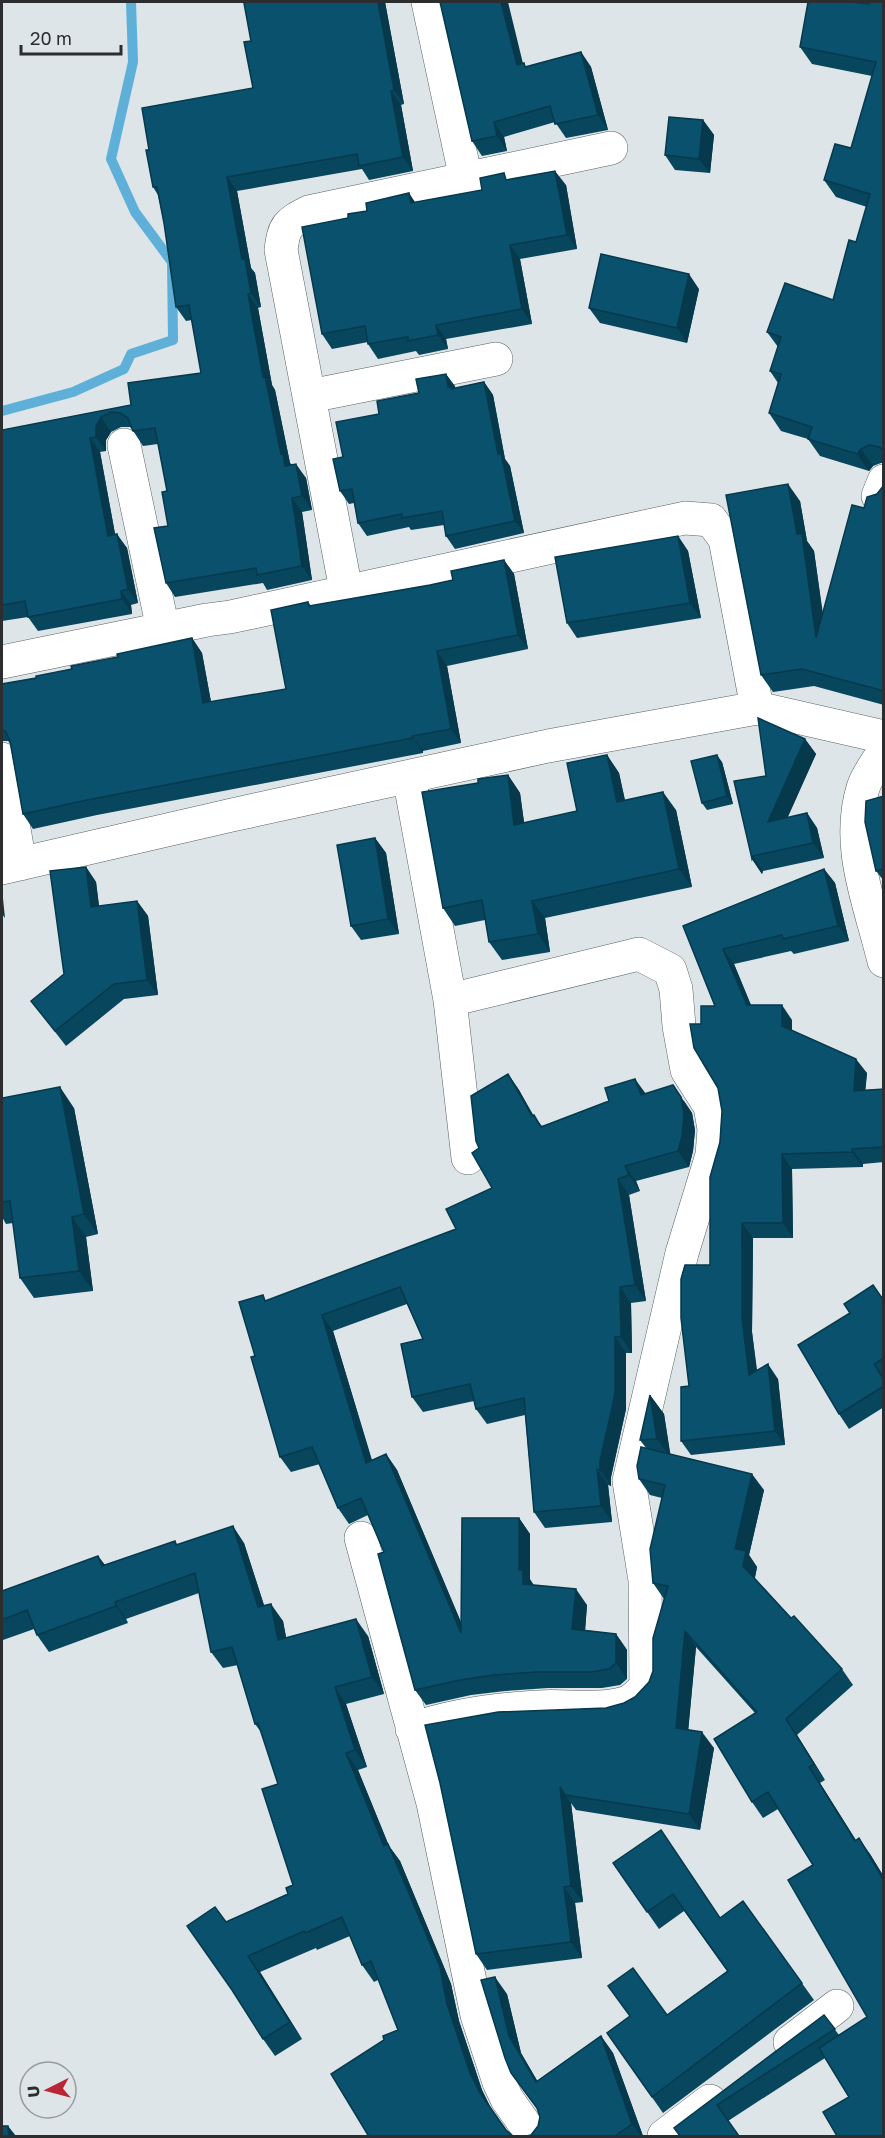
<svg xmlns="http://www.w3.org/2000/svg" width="885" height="2138" viewBox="0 0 885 2138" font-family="'Golos Text',sans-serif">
<rect width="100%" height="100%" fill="#dde5e9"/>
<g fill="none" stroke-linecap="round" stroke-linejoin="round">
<path stroke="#5eb0d8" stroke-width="10" d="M2,411L73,392L124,369L131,354L173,340L172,262L135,212L111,159L133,62L131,2"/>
<defs>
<path id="street" d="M428,2L466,179
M310,396L496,359
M124,445L163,629
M878,496L884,481
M346,590L281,250C284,226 287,223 309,212L611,148
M2,662L207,620L230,617L685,518L711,520L725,539L757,708
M884,751C877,763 867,775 863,788C845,847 870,903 884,961
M2,759L20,864
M409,777L450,1000L468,1158
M2,868L232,815L548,746L757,708L884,737
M361,1538L433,1803L477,2015L499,2082L507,2099L533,2136
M412,1729C450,1716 498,1709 538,1707C566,1705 598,1711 625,1703C635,1700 640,1693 646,1686L645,1580L629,1481L682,1253L712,1155L714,1129L710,1106L687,1070L679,1026L676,989L670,970L639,954L450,1000
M790,2042L837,2006
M664,2136L710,2101"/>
</defs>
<use href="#street" stroke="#5a6165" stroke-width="34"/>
<use href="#street" stroke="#fff" stroke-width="33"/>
</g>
<path fill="#08465e" d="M249,2H385L404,104L401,105L413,171L369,180L362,169L237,191L251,268L255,273L261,307L258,308L272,385L275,390L290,463L306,478L312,510L302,512L312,580L267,590L263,583L175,597L166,583L168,526L167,491L158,444L143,446L132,429L130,427H121L111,432L106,440V451L100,452L115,534L127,548L138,603L131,605L132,614L38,631L28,617L2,621V430L131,405L201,373L192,320L186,321L176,307L164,223L158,195L153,187L149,150L253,88Z
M884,2V463H881L873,466L869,471L820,456L808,439L781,431L769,413L778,383L770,371L778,347L767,332L833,300L856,242L867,207L836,197L824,180L851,148L872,76L812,64L800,47L869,4Z
M581,52L591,67L608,130L566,138L555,122L504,137L507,151L482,156L472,141L523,63L526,67Z
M703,120L714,135L710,173L675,170L665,155Z
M509,179L566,185L577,249L520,259L532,324L446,339L448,349L419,355L416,351L378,359L368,344V342L332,349L322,334L348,218L416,202L482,190Z
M699,289L687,343L600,323L589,308Z
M446,374L455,388L484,382L493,395L505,459L510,466L524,533L455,549L446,536L444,525L411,530L409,527L367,536L358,523L354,503L349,504L340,491L343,457L379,414L419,393Z
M884,485V705L814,686L773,692L761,675L800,501L807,541L814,551L823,614L864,508Z
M678,536L688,551L701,618L577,638L567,623Z
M504,560L514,574L528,649L447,666L461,743L423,751V753L97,815L33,829L23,814L10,743L8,741H2V684L36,678L192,638L202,653L211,702L286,689L308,602L311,606L430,585L453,580Z
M805,739L816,754L787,818L807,813L817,828L824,858L763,871L762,874L752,859L766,776Z
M607,755L619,773L625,800L676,810L692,887L545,918L550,952L502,960L489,942L485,920L455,926L443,908L478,783L508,775L520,793L524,823L577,811Z
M722,762L733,804L707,810L702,803Z
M884,796V881L876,871Z
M375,838L386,853L399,934L361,940L351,926Z
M86,867L96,882L99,906L137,901L148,916L158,995L124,999L66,1046L31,1001L64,974Z
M824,869L835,883L849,941L794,954L791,951L734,964L751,1005L792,1020V1030L867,1073L865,1090L884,1089V1162L863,1164V1167L792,1169L793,1238H753L752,1332L757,1370L778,1379L785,1445L691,1455L681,1441L710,1265L722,1111L718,1088L701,1024L715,1006L683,926Z
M508,1074L519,1090L533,1116L542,1126L646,1093L684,1101L692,1113L695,1130L693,1151L689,1167L636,1181L640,1191L629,1195L646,1301L631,1303L632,1353H626V1409L611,1477V1486L608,1485L612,1522L545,1528L534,1512L525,1415L487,1424L476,1409L474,1401L423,1412L412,1397L423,1339L407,1304L333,1331L372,1460L386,1454L397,1470L461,1622L519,1518L530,1534V1580L534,1585L587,1605L585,1630L616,1634L627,1650V1679L620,1685L602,1688H548L505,1691L471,1695L426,1705L415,1690L384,1552L368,1515L349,1524L338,1508L320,1464L291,1472L280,1457L255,1356L267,1301L456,1229L492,1188L479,1148Z
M2,1098L74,1108L98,1234L86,1237L93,1291L34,1298L20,1278L13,1223L6,1224L2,1217Z
M873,1285L884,1300V1407L849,1429L839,1414L850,1313Z
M650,1395L664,1414L670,1454L764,1490L749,1555L757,1567L755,1578L791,1618L842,1669L853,1685L797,1735L825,1780L820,1783L856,1840L870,1854L884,1877V2136L849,2097L825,2058L728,2121L680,2136L824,2015L839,2035L867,2017L813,1865L778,1809L763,1818L752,1802L755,1713L696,1647L688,1730L714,1748L700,1830L576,1810L571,1803L583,1902L575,1903L582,1958L487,1970L476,1954L606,1708L624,1703L635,1697L649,1682L653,1671L664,1599L653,1583L662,1498L650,1495L639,1479L646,1448L640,1440Z
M175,1541L177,1544L244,1543L264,1605L283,1621L286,1638L368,1636L384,1694L346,1704L367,1767L358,1770L389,1846L400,1861L451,1984L459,2021L482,2090L491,2109L368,2135L384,2040L398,2030L378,1980L374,1982L362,1965L350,1936L317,1950L316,1948L260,1972L302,2039L275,2056L263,2039L226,1922L288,1894L293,1885L278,1784L261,1732L255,1724L238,1665L223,1668L211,1652L199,1593L126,1619L128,1623L49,1652L37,1635L34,1629L3,1640L2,1637V1591L98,1556L105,1565Z
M613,1863L720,1918L743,1901L814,2000L663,2113L607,2033L667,2015L727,1971L684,1911L659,1929Z
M507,1994L521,2053L537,2081L601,2036L613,2053L643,2136H526L531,2135L538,2126L540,2117L537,2108L511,2073Z"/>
<path fill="#06394c" d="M378,2H385L404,104L394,90Z
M501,2H508L527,80L517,65Z
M581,52L591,67L608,130L598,115Z
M391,91L401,105L413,171L403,157Z
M703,120L714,135L710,173L699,159Z
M494,122L504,137L507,151L497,136Z
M555,171L566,185L577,249L567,235Z
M227,177L237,191L251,268L255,273L261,307L251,293L242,259Z
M409,193L419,208L411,203Z
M510,245L520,259L532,324L522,309Z
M689,274L699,289L687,343L677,328Z
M248,294L258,308L272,385L275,390L290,463L293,468L285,466L281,454L263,377Z
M436,325L446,339L448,349L438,335Z
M446,374L455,386L456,394L448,387Z
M484,382L493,395L505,459L510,466L524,533L515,521L498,454Z
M101,417L111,432L106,440V451L96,437V426Z
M90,438L100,452L118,550L108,536Z
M861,449L873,466L869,471L857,454Z
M296,464L306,478L312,510L302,496Z
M788,484L800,501L807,541L814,551L828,655L816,638Z
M292,498L302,512L312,580L302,566Z
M117,534L127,548L138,603L128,589Z
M678,536L688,551L701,618L690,603Z
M504,560L514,574L528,649L518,635Z
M121,591L131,605L132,614L122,599Z
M192,638L202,653L214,718L203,703Z
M437,651L447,666L461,743L451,729Z
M412,736L423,751V753L413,738Z
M805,739L816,754L779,837L768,822Z
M607,755L619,773L629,820L617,802Z
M717,755L722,762L733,804L727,796Z
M508,775L520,793L527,843L514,825Z
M663,792L676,810L692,887L679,869Z
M807,813L817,828L824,858L813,843Z
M375,838L386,853L399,934L388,919Z
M753,856L763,871L762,874L752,859Z
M86,867L96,882L101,922L91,907Z
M824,869L835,883L849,941L838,926Z
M2,889L5,918L2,914Z
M137,901L148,916L158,995L147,980Z
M532,901L545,918L550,952L538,934Z
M723,949L734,964L757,1020L747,1005Z
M782,1005L792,1020V1041L782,1026Z
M856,1059L867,1073L864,1106L854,1091Z
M508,1074L519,1090L543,1132L532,1116Z
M635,1079L646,1094L641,1095Z
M673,1085L692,1113L695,1130L693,1151L689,1167L678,1151Z
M60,1087L74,1108L98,1234L84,1214Z
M852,1149L863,1164V1167L852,1152Z
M782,1154L792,1169L793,1238L783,1223Z
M625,1166L636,1181L640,1191L629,1175Z
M618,1179L629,1195L646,1301L635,1285Z
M72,1217L86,1237L93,1291L79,1271Z
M742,1223L753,1238L752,1332L759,1390L749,1375L742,1318Z
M620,1287L631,1303L632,1353L621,1337Z
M322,1315L333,1331L377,1478L366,1463Z
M615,1337L626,1353V1409L611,1477V1486L600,1470V1461Z
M768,1364L778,1379L785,1445L775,1431Z
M650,1395L664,1414L671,1458L657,1439Z
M386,1454L397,1470L472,1649L461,1633Z
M597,1469L608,1485L612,1522L601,1506Z
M752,1474L764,1490L749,1555L757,1567L754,1581L743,1566L735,1549Z
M519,1518L530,1534V1579L534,1586L523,1584L519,1570Z
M233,1526L244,1543L270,1624L258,1607Z
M98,1556L110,1572L102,1566Z
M576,1589L587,1605L584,1645L572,1629Z
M115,1602L126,1619L128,1623L116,1606Z
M271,1604L283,1621L290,1657L278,1640Z
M356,1619L368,1636L384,1694L372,1677Z
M685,1631L696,1647L687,1744L676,1728Z
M616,1634L627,1650V1679L616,1663Z
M335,1687L346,1704L367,1767L355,1750Z
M786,1719L797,1735L825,1780L814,1764Z
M702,1732L714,1748L700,1830L689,1814Z
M346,1753L358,1770L389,1846L400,1861L451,1984L459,2021L482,2090L492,2110L480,2093L470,2073L384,1846Z
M809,1767L820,1783L866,1857L855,1841Z
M560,1787L571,1803L583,1902L571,1886Z
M859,1838L870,1854L884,1877V1881Z
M564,1887L575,1903L582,1958L571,1942Z
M248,1956L260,1972L302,2039L290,2022Z
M495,1977L507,1994L521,2053L548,2099L536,2082L509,2036Z
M601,2036L613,2053L643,2136H641L632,2124Z
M8,2126L16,2136H9Z"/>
<path fill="#09516d" stroke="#06394c" stroke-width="1.5" d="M249,2H378L394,90L391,91L403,157L359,166L357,154L227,177L242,259H245L251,293L248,294L263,377L265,376L281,454L283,453L285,466L296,464L302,496L292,498L302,566L257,575L256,568L166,583L154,528L168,526L162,492L167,491L155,428L133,431L128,418L120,413L111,412L101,417L96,426V437L90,438L108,536L117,534L128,589L121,591L122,599L28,617L25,601L2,605V430L131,405L128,383L201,373L189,305L176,307L164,223L157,187H153L146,150H149L142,108L253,88L244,42L251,41L244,3Z
M440,2H501L517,65L524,63L525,67L581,52L598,115L555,124L550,106L494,122L497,136L472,141Z
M808,2H853L869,4V2H884V450L879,447L869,445L861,449L857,454L808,439L812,427L769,413L781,374L770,371L781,337L767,332L785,283L833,300L849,240L856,242L870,194L824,180L835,144L851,148L876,62L800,47Z
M669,117L703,120L699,159L665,155Z
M555,171L567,235L510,245L522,309L436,325L438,335L408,341V337L368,344L365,326L322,334L302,227L348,218V214L367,211L366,203L409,193L411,203L482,190L480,178L504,173L506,180Z
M601,254L689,274L677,328L589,308Z
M446,374L448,387L451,386V389L484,382L498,454L501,453L515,521L446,536L442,511L402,518V514L358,523L352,489L340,491L333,459L343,457L336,422L379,414L377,401L419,393L416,379Z
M788,484L797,534H802L816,638L852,505L864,508L867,497L877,494L884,485V691L802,669L761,675L726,495Z
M678,536L690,603L567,623L555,557Z
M504,560L518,635L437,651L451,729L412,736L413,738L87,800L23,814L10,741L6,732L2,729V684L36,678V676L72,669L71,666L118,657L117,654L192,638L203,703L286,689L271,610L308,602L309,606L430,585L453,580L451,571Z
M758,718L805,739L768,822L807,813L813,843L753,856L752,859L734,781L766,776Z
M607,755L617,802L663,792L679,869L532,901L538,934L489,942L482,900L443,908L422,792L478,783V779L508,775L514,825L577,811L567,763Z
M717,755L727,796L702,803L691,761Z
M884,796V869L876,871L865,822L866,801Z
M375,838L388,919L351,926L337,845Z
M86,867L91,907L137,901L147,980L114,984L55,1031L31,1001L64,974L50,871Z
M824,869L838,926L783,939L782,935L723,949L747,1005H782V1026L856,1059L854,1091L884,1089V1147L852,1149V1152L782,1154L783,1223H742V1318L749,1375L768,1364L775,1431L681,1441V1387L689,1386L681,1318V1279L685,1265H710V1177L720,1142L722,1111L718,1088L694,1048L690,1024H701V1006H715L683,926Z
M508,1074L532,1116L534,1115L541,1127L609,1101L605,1088L635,1079L641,1095L673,1085L681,1097L684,1114L682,1136L678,1151L625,1166L629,1175L618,1179L635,1285L620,1287L621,1337H615V1394L600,1461V1470L597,1469L601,1506L534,1512L524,1398L476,1409L470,1384L412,1397L401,1344L423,1339L400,1287L322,1315L366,1463L386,1454L461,1633L462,1518H519V1570H523V1584L576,1589L572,1629L616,1634V1663L609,1669L591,1672H537L494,1675L460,1680L415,1690L378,1554L384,1552L361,1498L338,1508L312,1447L280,1457L251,1357L255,1356L239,1302L263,1295L265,1301L456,1229L446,1209L492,1188L472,1153L479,1148L476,1141L471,1096Z
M60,1087L84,1214L72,1217L79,1271L20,1278L10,1201L2,1202V1098Z
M873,1285L884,1301V1358L874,1364L884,1380V1386L839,1414L798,1345L850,1313L844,1304Z
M650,1395L657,1439L640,1440Z
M641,1447L752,1474L735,1549L746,1551L743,1566L791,1618L794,1616L842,1669L786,1719L814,1764L809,1767L855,1841L859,1838L884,1881V2136H837L823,2112L849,2097L819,2048L867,2017L788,1880L813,1865L768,1792L752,1802L714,1739L757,1712L685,1631L676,1728L702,1732L689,1814L565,1795L560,1787L571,1886L564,1887L571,1942L476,1954L440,1783L425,1725L498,1712L606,1708L624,1703L635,1697L649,1682L653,1671V1638L668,1586L653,1583L650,1549L665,1485L639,1479L637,1466Z
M233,1526L258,1607L271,1604L278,1640L356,1619L372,1677L335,1687L355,1750L346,1753L384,1846L388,1844L440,1967L447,2004L470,2073L480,2093L506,2130L513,2136H516H366L368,2135L331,2074L384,2040L383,2036L398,2030L371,1961L362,1965L342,1917L305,1933L304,1931L248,1956L290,2022L263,2039L232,1990L187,1926L215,1907L226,1922L288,1894L286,1888L293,1885L262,1789L278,1784L258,1723L255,1724L232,1647L211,1652L195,1573L115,1602L116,1606L37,1635L27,1610L2,1620V1591L98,1556L102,1566L175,1541L176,1545Z
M661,1830L720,1918L743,1901L802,1983L652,2097L607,2033L630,2016L608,1986L633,1968L667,2015L728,1971L673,1894L647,1912L613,1863Z
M495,1977L509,2036L536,2082L601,2036L632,2124L615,2136H526L531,2135L538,2126L540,2117L537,2108L511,2073L505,2058L481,1980Z
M824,2015L835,2029L717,2105L739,2136H680L674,2128Z
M2,2126H8L9,2136H2Z"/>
<rect width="885" height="2138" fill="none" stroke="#2b2d2f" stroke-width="6"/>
<g transform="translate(48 2090) rotate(264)"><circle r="28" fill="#dde5e9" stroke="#969b9f" stroke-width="1.5"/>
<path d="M0-4.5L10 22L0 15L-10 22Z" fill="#b82735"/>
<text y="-9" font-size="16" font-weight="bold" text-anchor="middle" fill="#2b2d2f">U</text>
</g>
<path d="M21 45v9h100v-9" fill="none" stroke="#2b2d2f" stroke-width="3"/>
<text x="30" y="45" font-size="18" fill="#2b2d2f" stroke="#dde5e9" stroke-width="4.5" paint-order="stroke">20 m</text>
</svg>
